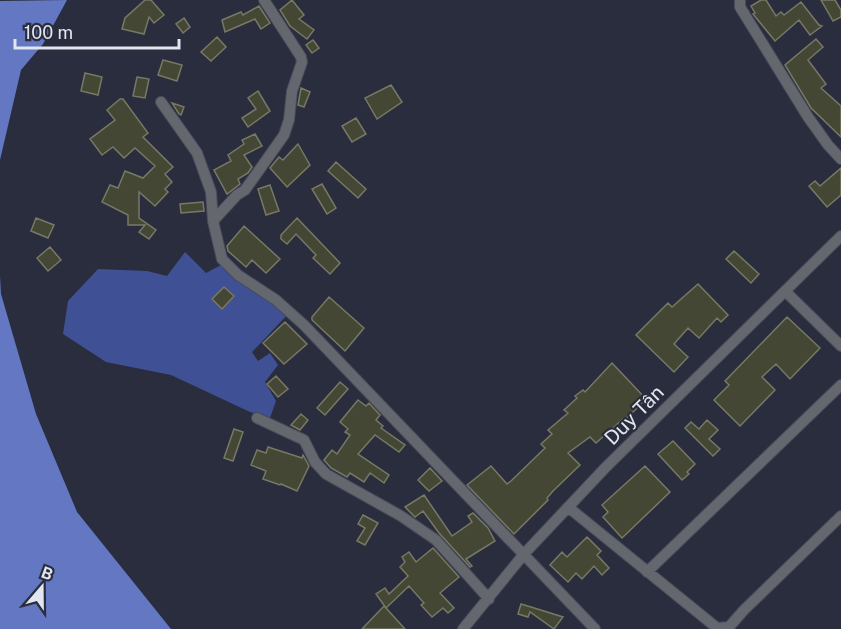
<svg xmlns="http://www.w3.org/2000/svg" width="841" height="629" viewBox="0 0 841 629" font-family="'Public Sans',sans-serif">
<rect width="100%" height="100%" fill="#292d3d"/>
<path fill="#405094" d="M185,252L206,273L223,264L290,312L252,352L258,361L270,353L278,365L265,382L276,401L270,418L250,412L171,375L106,362L63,334L68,301L98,269L147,271L167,276Z"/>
<path fill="#6377c2" d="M67,0L43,44L21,70L0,160V1Z
M0,276L1,294L36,414L77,512L171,629H0Z"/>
<path fill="#454735" stroke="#777966" stroke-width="1.5" d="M145,0H151L164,15L154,23L149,17L144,34L122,29L125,18Z
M292,0L304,15L299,19L314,30L307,39L290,26L280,10Z
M761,0H766L776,16L781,12L784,15L801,2L819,25L822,26L810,35L799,20L775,41L753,14L755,13L751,6Z
M821,0H835L841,10V17L833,21Z
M259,6L270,23L261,29L255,19L225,32L222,20L241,12L243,15Z
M184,18L190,27L183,33L176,24Z
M217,37L226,47L211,61L201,52Z
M816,39L823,47L808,60L826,84L821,88L841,106V137L811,108L785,65Z
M313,40L319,48L312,53L306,45Z
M163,60L182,65L177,81L158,75Z
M85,73L102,77L98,95L81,91Z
M137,77L149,79L145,98L133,96Z
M391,85L402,102L377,119L365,98Z
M301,88L310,92L304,107L298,105Z
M258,91L270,111L248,127L242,118L256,109L248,98Z
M120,99H123L148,133L143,137L173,167L165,174L172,182L165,189L168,192L155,206L139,192V218L156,230L149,239L139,232L145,225H128V215L102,202L110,185L118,188L125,171L143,178L155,166L135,148L124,158L113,147L102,155L90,139L115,120L107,110Z
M172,103L184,107L181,115L179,114Z
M356,118L366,134L352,142L342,126Z
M255,134L262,146L244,155L252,167L248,173L238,179L240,184L227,194L214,170L231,161L228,155L244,144L242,140Z
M298,144L310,165L287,187L270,168L279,157L283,160Z
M336,162L366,189L358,198L328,171Z
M841,168V195L827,207L809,186L815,181L820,186Z
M322,184L336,208L327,214L312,189Z
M270,185L279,211L266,215L258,189Z
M203,202L204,211L181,213L180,204Z
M36,218L54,225L48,238L31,231Z
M297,218L340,263L330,274L313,258L316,255L296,234L287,244L281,239V235Z
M244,226L280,259L266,273L252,260L246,267L228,251L227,246Z
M50,247L61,260L48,271L37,258Z
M734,251L759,274L751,283L726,259Z
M698,284L728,315L721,322L717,318L699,338L688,328L674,344L688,357L674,372L636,335L668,303L672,307Z
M224,287L234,296L222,309L212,299Z
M329,297L364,328L345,351L312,320V317Z
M787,317L820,348L790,379L776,364L762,377L775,390L740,426L714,400L729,385L725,381Z
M285,322L307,344L284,364L263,343Z
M612,363L646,399L624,421L623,419L596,443L590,437L568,453L580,465L553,491L547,498L548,500L514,534L467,485L491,466L507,484L511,481L545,448L541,444L552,434L548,430L568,413L564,410L577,398L575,396L583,390L585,392Z
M276,376L288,389L278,397L267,384Z
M340,382L348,389L325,415L317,408Z
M358,400L366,406L369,403L380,415L376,420L383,426L381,428L405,445L399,452L375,435L358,454L389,475L384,483L370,473L364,482L350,473L347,477L331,468L324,460L332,450L337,454L350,435L345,432L348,429L340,422Z
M301,414L308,420L300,430L291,425Z
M707,420L718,430L709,439L720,449L713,456L685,428L691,422L699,429Z
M234,429L243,432L233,461L224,458Z
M673,441L695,464L687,472L689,474L682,480L658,454Z
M268,447L302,458L303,455L309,466L297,491L281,484L280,485L263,479L266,471L251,465L257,450L266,453Z
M645,466L670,492L622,538L603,517L608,512L602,505Z
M430,468L442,481L429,491L418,480Z
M424,495L452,536L472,522L468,516L473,513L488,528L495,541L466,559L472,566L470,567L439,533L423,511L415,517L405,507Z
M363,515L378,523L365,545L357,541L365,528L358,524Z
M587,537L601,551L597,555L609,568L602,575L594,566L582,579L576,573L568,582L550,565L562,552L567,557Z
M433,548L459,577L440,593L454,608L448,613L443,608L432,617L421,605L424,603L409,586L386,608L405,629H362L384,606L386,608L376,594L385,588L389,594L408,576L400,567L405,562L402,557L409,552L416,562Z
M521,604L531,607L563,617L554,629L530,612L528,617L518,614Z"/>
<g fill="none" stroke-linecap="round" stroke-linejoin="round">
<defs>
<path id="minor" d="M740,0V7L808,117L828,145L841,159
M161,102L197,153L211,192L213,221L222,259L238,275L276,300L304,325L595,629
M213,221L237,195L245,190L284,135L289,120L292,91L302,62L301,57L264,0
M785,291L841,346
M257,418L304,440L315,462L326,474L401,516L436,540L489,599
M568,507L717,628L729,627L744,610L841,516
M647,572L841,385
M463,629L524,554L606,467L841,236"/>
</defs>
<use href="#minor" stroke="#474b5a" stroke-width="12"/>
<use href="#minor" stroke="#64676e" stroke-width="10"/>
</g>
<g text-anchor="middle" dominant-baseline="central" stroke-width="4.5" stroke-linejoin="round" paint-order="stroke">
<g font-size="20" fill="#e2e6f0" stroke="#292d3d">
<text transform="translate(634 415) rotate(-45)">Duy Tân</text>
</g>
</g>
<g transform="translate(42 587) rotate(20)" stroke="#292d3d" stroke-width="4.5" paint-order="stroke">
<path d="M0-4.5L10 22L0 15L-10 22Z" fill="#e2e6f0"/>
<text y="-9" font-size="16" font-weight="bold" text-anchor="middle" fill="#e2e6f0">B</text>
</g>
<path d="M15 39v9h164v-9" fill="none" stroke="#e2e6f0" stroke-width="3"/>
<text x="24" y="39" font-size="18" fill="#e2e6f0" stroke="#292d3d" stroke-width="4.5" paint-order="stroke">100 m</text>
</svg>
